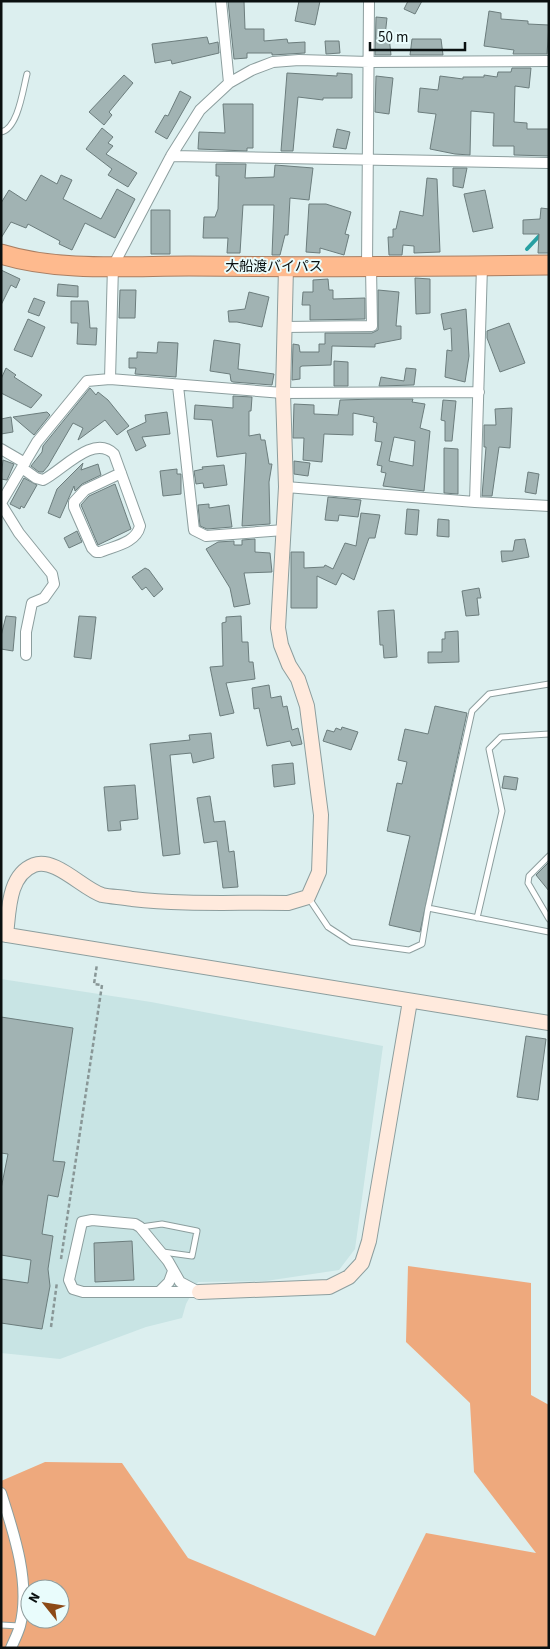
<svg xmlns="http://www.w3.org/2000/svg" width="550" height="1649" viewBox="0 0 550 1649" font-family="'Source Sans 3','Noto Sans JP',sans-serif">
<rect width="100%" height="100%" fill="#dcefef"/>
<path fill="#c8e4e4" d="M1,979L151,1002L383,1046L355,1249L339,1270L266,1281L198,1282L186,1304L182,1318L146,1327L60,1359L1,1353Z"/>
<path fill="#eea97d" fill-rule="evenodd" d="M408,1266L531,1283V1395L549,1405V1648H1V1481L45,1462L122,1463L188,1558L375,1636L426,1533L536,1553L474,1472L470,1403L406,1342ZM30,1589H60V1619H30Z"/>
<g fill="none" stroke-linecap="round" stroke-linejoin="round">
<path stroke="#27a0a2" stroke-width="4" d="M527,249L541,234"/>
</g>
<path fill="#a1b3b3" stroke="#6c7d7d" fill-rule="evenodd" d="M228,1H244L245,29H264V41L287,39L288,43L305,42V53L272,55V53H247V58L234,59Z
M299,1H320L315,25L295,21Z
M408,1H422L415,14L404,9Z
M489,11L501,13V19L528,21V24L549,25L547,54H513L514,50L484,46Z
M376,17L387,18L385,36H389L391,55H375Z
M207,37L209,44L218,42L219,53L172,64L171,60L155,63L152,44Z
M412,39H441L443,55H410Z
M325,41H339L340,53L326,54Z
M512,68H531L529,88L515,86L514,122L527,123V129H549V156L514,155V146H493L494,113L471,111L470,155L455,154L430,149L436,114L418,112L420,88L438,90L440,76L463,79V77H484V75L497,77L498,72H511Z
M287,73L337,76V73L352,74V98H323V100L298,97L293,151H281Z
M124,75L133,83L109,112L112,115L104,125L89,112Z
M376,76L393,78L389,114L375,112Z
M180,91L191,97L167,139L155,132L165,115L168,116Z
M223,104H253V148H247V151L198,149L199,132L225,133Z
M102,128L113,137L108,143L113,146L106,154L137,173L128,187L108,175L112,169L86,149Z
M337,129L350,132L346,149L333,147Z
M216,164H246L245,178L274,177L275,165L313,168L309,200L290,198L288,235H285L280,255H272L274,205H243L240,253H227L228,238H203L204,217H215L218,209L219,176H216Z
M453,168H467L463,188L453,186Z
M41,175L57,184L61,175L72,180L63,199L101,219L117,189L135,199L115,238L85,223L72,250L59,244L60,241L28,224L26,228L11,222L1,238V203L9,190L26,201Z
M427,178L437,179L440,252L414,253V246L403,245L402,255H389L388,237H393V229H396L400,211L423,216Z
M485,190L493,228L473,232L464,194Z
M309,204H326L351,212L345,234L349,235L344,255L320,248V253L306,252Z
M541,208L549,209V253H538L539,234H523V220L540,219Z
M151,210H170V254H151Z
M1,270L20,279L16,288L11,285L1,305Z
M415,278L430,279V313L416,314Z
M328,279L329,290H333V299L365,298V319L310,320V305H302L303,292H313V280Z
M58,284L78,286V297L57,296Z
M120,290H136L135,318H119Z
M378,290L399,292L396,326H401V339L375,344V347L332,346L331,365L302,366L300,367V379L292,380L293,344L299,345L300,352H319V344H325V333H372L378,330Z
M249,292L269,297L262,327L237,322H229L228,311L245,309Z
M34,298L45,302L39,316L28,312Z
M71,301H88L90,328H97L96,345L77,344L78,323H71Z
M466,309L469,356L465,382L445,377L447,350L452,351L451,328L444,330L441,314Z
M28,319L45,327L32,357L14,350Z
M509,323L525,363L500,372L487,338V331Z
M214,340L240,344L238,369L274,374L272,385L233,382L231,381L230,374L210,371Z
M158,342L178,343L176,377L135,374L136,368H129V358H137V352L157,353Z
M334,361L348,362V386H334Z
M6,368L16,375L14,377L42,395L31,408L1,393V379Z
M406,368L416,369L414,385L379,386L381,377L404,381Z
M90,388L96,395L98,392L108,400L129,426L117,435L105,420L78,440L83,428L73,423L48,466L43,472H39L31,466L42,452L43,446Z
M233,396L252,397L251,411H249V436L260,434L261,440H265L269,464H272L269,482L270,524L242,526L246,453L217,457L212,420L194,419L195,405L233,408Z
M376,399H413L412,402L425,404L420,428L430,431L424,491L383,486L386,473L381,472L382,466L377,465L382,442L375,441L377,423L373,422L374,417L353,413V435L324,434L322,462L303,460L304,438H293L294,404L314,405V414L338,415L340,400ZM394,437L415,441L413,466L389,461Z
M443,400L456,401L452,441H445V421L441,420Z
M512,408L510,448L499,447L492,496H482L486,447H484V425H496L495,409Z
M47,412L50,415L34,435L13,417Z
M167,412L170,434L142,437L146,446L136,451L127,431L146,422L145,415Z
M11,417L13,432L1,434V419Z
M444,448L458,449V494L444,493Z
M3,460L14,464L7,480L1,479Z
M294,461L310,463L308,476L294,474Z
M83,463L81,470L98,464L101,475L82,484L75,491L74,486L60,518L48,513L57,489Z
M224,465L227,485L204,488L203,483L196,484L194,471L203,469L202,467Z
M177,469V474H181V494L163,496L160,471Z
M528,472L539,474L536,494L525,492Z
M24,478L37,485L24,508L21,506L20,509L10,504Z
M115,484L131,529L98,545L81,505L89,496Z
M328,497L361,500L358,517L339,515L338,521L325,520Z
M209,504V508L229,505L232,527L207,529L200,526L198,505Z
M407,509L419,510L417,535L405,534Z
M361,513L380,515L375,538H369L354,580L342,573L336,585L317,576V608H291V552H304V568L324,567L325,565L333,569L345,543L356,546Z
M438,519L449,520V537L437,536Z
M77,531L82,542L69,548L64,538Z
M255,539V552L270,553L272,572L244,573L250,604L234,607L230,588L206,549L218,542L234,541V545H242V540Z
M525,539L529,557L502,562L501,551H513L515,540Z
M145,568L149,570L163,589L154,597L146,587L142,590L132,577Z
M479,588L481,598H477L479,615L466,616L462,591Z
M394,610L397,657L384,658L383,645H380L378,611Z
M6,616L16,617L13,651L1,649V636Z
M79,616L96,617L91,659L74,657Z
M241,616L242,642H248L249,662H253L255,679L226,683L234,713L220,716L210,667L223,666L222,623L226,622V617Z
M458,631L459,662L428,663V652H442V639H445V632Z
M269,685L271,698L281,696L283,707L287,706L292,730L298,728L302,744L292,746L290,741L267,746L259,708L254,709L252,688Z
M435,706L467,713L420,932L389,925L410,836L387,831L397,783L402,784L407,762L398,760L405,729L428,734Z
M342,727L358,732L351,750L323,741L327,730L334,732L336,728L341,730Z
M211,733L214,758L193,763L191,753L170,755L180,854L163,856L150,744L190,740L189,735Z
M293,763L295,784L274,787L272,765Z
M504,776L518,778L516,790L502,788Z
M135,785L138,819L120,821L121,830L108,831L104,787Z
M210,796L214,822L225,821L229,852L234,851L238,887L223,888L217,841L204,843L197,798Z
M549,862V891L536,875Z
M1,1017L73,1028L53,1161L65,1162L58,1197L48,1195L42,1234L53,1236L48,1269L50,1286L42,1329L1,1323V1279L28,1283L31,1260L1,1255V1189L8,1154L1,1153Z
M526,1036L546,1039L538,1100L517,1097Z
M132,1241L134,1280L95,1282L94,1243Z"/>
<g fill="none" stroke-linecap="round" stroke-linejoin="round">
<defs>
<path id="lane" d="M1,132C18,129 23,89 27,74
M549,684L489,694L472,711L428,908L549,932
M549,856L529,876L528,883L549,919
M308,897L328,927L351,942L409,950L422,944L428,908
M477,918L502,811L489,749L501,737L549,734
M141,1227L162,1224L197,1231L192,1256L163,1252
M1,1625L20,1626"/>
<path id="street" d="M221,1L229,83
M171,156L549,163
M367,267L369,1
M284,327L372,326L371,267
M178,386L194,530L206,536L284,530
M479,392L283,393L110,379L113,266L171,156L200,110L229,83L252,70L273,62L299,60L369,62L549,61
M1,449L25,463
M22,468L36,478L43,480C61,472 93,433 114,454L140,526C136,543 115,546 100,552H96L92,548L74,507V502L85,490L121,473
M286,487L475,502L482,266
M475,502L549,506
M1,503L37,442L87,381L110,379
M1,504L19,533L52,574L54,584L44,598L32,603L26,632V655
M92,1220L135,1224L140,1227L168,1261L180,1282L199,1292H83L73,1289L69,1280L82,1222Z
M159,1292L169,1282L173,1271
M1,1493C14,1533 31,1584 20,1626C18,1633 14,1641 11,1648"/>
<path id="secondary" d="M1,934L549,1023
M6,935C9,911 8,875 34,865C55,857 83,889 102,895C111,897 123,897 132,899C184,905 236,902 288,903L308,897L319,872L321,815L307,706L298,679L289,665L281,645L278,628L286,487L283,393L286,267
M199,1292L329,1287L349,1277L362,1263L369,1241L410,1001"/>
<path id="highway" d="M1,254C59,272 129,266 189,266C309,267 429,267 549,265"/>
</defs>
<use href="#lane" stroke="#8c9e9e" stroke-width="7"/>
<use href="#street" stroke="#8c9e9e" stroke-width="12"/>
<use href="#secondary" stroke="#8c9e9e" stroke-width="16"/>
<use href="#highway" stroke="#a97e62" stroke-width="21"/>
<path stroke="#899797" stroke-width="2.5" stroke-dasharray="4 2.5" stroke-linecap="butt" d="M61,1259L102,985L94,984L97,964
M51,1327L57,1282"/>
<use href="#lane" stroke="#fff" stroke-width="5"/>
<use href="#street" stroke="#fff" stroke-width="10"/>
<use href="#secondary" stroke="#ffeadd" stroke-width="14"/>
<use href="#highway" stroke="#feba8e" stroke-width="19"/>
</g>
<g text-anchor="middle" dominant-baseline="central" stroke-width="4" stroke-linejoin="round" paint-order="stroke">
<g font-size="14" fill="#0a1010" stroke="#e9fcfc">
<text x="274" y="267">大船渡バイパス</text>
</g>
</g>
<rect width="550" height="1649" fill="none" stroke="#0a1010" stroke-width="5"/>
<g transform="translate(45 1604) rotate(300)"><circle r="24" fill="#e9fcfc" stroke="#909e9e"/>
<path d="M0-4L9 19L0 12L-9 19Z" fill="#8c4a17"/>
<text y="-8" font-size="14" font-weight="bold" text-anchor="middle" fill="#0a1010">N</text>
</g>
<path d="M370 42v8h95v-8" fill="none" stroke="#0a1010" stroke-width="2.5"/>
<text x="378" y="42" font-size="15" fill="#0a1010" stroke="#e9fcfc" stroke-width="4" paint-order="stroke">50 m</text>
</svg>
